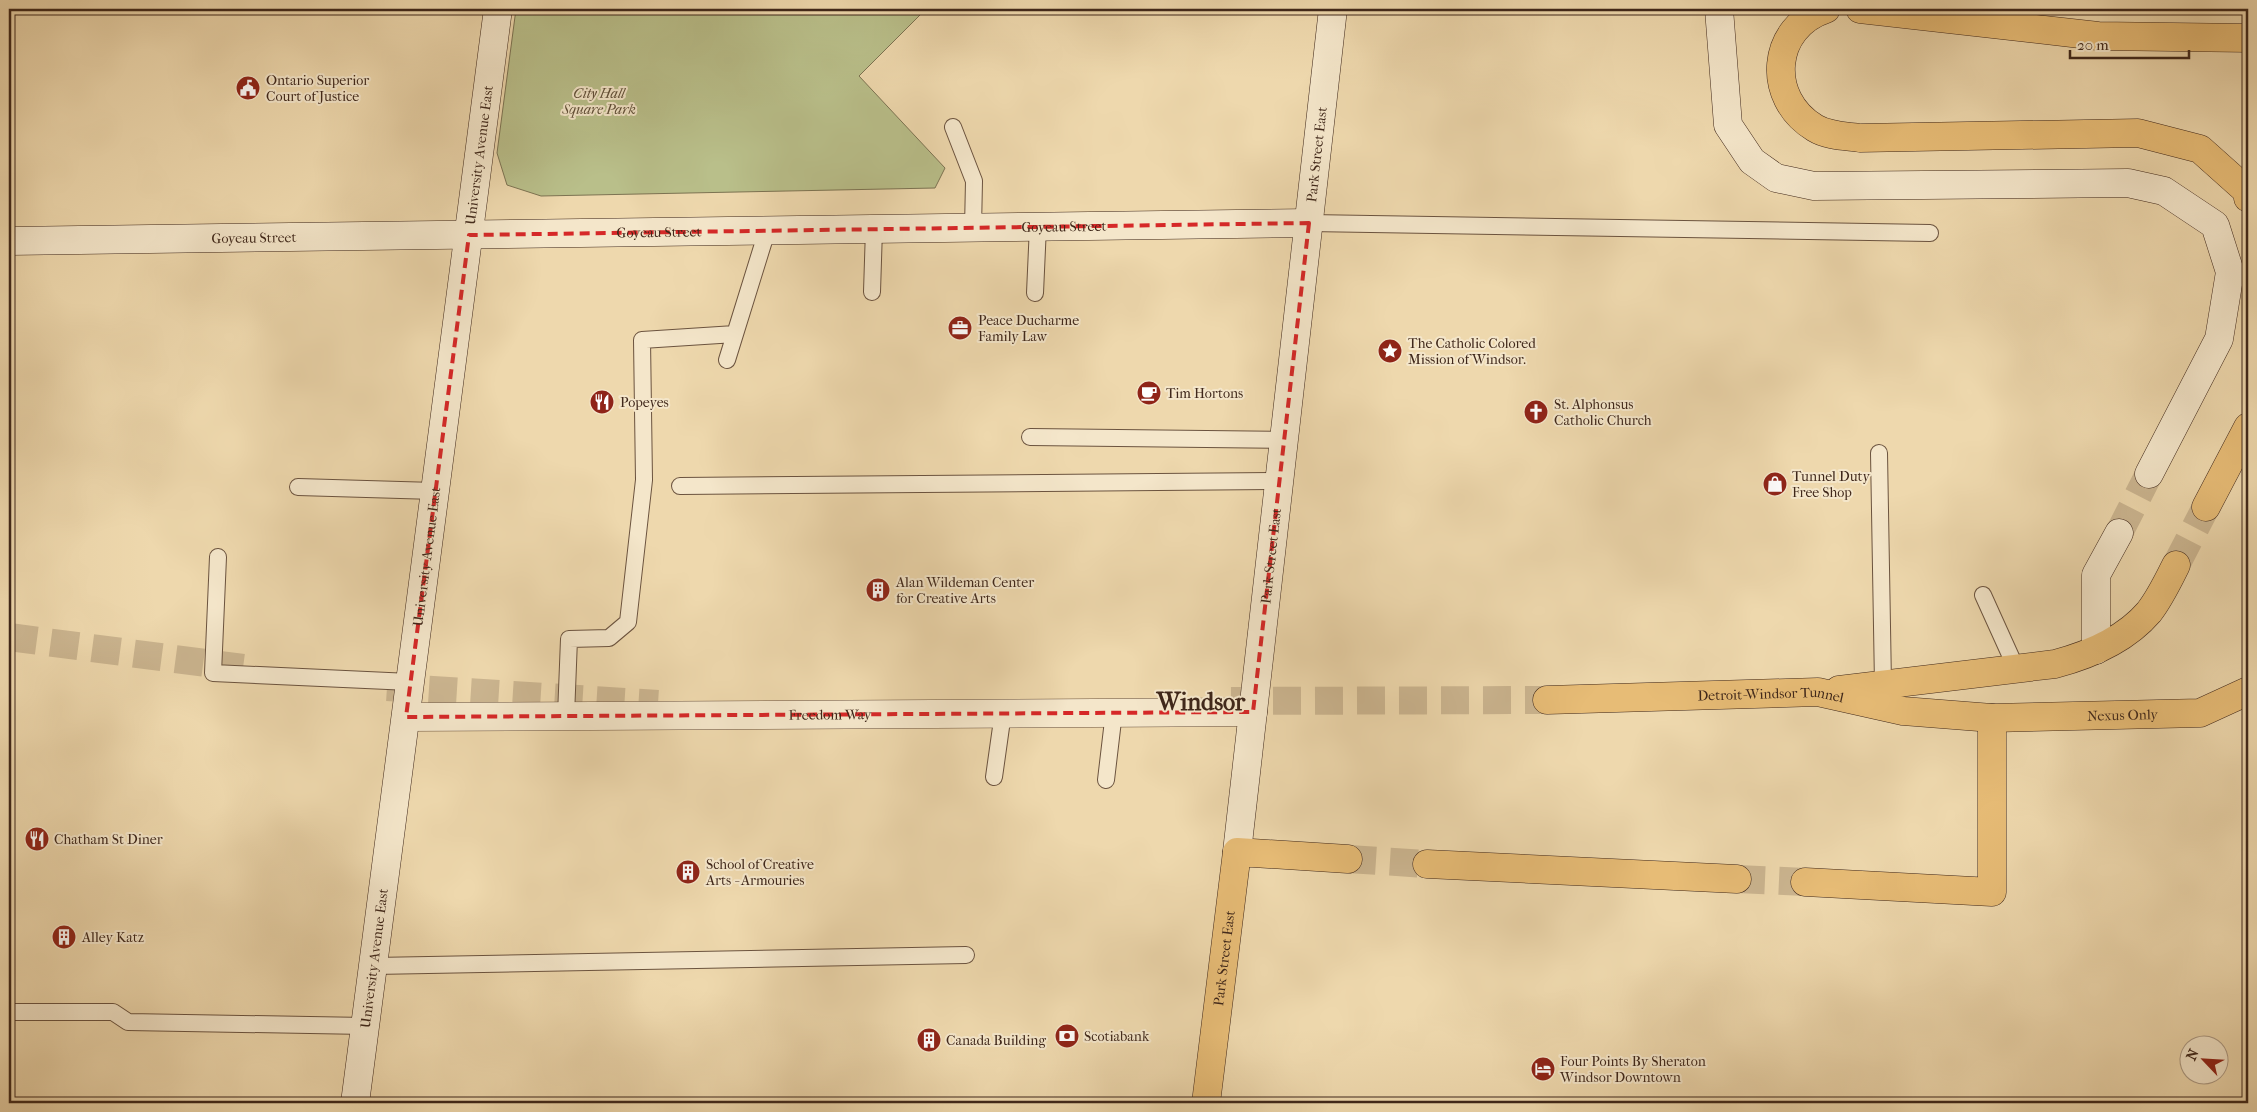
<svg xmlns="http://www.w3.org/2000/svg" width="2257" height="1112" viewBox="0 0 2257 1112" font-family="'IM FELL French Canon',serif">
<rect width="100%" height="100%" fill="#eed8ad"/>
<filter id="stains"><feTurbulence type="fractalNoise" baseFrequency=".004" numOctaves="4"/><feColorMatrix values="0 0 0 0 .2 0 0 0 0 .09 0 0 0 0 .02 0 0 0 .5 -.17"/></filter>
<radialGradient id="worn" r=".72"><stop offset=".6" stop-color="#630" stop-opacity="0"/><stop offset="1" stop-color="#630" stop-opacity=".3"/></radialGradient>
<path fill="#b9bf8a" stroke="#7c7352" d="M516,9H926L859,76L945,168L935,188L541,196L507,185L497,153Z"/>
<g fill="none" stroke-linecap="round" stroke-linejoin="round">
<path stroke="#cbb590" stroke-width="28" stroke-dasharray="28 14" stroke-linecap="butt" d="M2119,533L2149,474"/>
<path stroke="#cbb590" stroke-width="28" stroke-dasharray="28 14" stroke-linecap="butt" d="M2176,565L2206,507
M9,637L243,668
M387,687L658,704
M1231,701L1547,700
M1348,859L1427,864
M1737,879L1805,882"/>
<defs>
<path id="lane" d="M953,127L974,181L973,228
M1309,223L1930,233
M872,292L874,229
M1035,293L1038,226
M727,360L767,231
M1030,437L1284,440
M1879,453L1883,684
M680,486L1279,481
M298,487L435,491
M218,557L213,673L410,682
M1983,595L2016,668
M566,716L569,639L609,638L628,622L644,480L642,340L735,334
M994,777L1003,713
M1106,780L1114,712
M374,966L966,955
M9,1012H113L128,1022L366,1026"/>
<g id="street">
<path id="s1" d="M406,717L1253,712"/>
</g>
<g id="secondary">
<path d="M1719,9L1728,125L1752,161L1776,178L1814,186L2128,183L2164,191L2215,225L2230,272L2219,339L2149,474"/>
<path id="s2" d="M9,241L1309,223"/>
<path d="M2096,650V575L2119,533"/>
<path id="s3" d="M1237,852L1333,9"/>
<path id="s4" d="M355,1103L498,9"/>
</g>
<g id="primary">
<path d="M1826,9C1771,27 1765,98 1815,128C1828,136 1845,136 1860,138L2138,133L2200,149L2247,191L2248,198"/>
<path d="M1860,9L2098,36L2248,38"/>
<path d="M2206,507L2248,427"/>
<path d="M1839,690L2055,664C2089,655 2125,640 2149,612C2160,598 2168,581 2176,565"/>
<path id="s5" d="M1547,700L1818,692L1903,711L1992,718L2200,713L2248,691"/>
<path d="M1427,864L1737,879"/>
<path d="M1805,882L1992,892V718"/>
<path id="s6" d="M1206,1103L1237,852L1348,859"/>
</g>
</defs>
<use href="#lane" stroke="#6b533f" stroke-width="18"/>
<use href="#street" stroke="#6b533f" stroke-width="29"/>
<use href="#secondary" stroke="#3f271a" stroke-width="29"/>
<use href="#primary" stroke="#3f271a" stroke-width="29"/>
<use href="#lane" stroke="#f4e6ca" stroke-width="16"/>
<use href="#street" stroke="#f4e6ca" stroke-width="28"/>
<use href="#secondary" stroke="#f4e6ca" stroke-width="28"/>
<use href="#primary" stroke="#e7bc76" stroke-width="28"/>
</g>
<path fill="none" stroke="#d62828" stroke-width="4" stroke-dasharray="10 6" stroke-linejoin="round" d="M1309,223L1253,712L406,717L469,235Z"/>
<defs>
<symbol id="civic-disc" viewBox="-11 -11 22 22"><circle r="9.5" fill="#8f2418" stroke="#f4e6ca"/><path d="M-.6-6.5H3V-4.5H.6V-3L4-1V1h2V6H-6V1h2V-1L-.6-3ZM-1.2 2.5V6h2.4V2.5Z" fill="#fff"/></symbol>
<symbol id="office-disc" viewBox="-11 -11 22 22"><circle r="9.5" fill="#8f2418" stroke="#f4e6ca"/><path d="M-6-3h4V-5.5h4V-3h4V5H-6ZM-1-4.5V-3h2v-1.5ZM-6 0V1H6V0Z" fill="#fff"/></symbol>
<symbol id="sight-disc" viewBox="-11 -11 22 22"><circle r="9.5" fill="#8f2418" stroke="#f4e6ca"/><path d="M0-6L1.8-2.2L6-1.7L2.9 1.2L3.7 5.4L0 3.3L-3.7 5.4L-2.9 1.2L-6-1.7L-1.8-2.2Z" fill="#fff"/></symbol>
<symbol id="cafe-disc" viewBox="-11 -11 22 22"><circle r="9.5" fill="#8f2418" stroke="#f4e6ca"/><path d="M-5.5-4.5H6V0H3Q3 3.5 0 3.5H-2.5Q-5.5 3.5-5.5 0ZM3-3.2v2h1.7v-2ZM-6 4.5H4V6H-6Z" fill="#fff"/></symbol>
<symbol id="restaurant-disc" viewBox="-11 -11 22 22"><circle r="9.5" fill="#8f2418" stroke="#f4e6ca"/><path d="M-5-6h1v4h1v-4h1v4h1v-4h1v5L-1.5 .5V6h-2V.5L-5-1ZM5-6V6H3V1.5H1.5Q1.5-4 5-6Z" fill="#fff"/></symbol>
<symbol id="church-disc" viewBox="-11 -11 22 22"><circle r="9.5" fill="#8f2418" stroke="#f4e6ca"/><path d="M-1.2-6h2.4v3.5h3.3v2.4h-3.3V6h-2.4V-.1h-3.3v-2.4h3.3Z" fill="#fff"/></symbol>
<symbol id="shop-disc" viewBox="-11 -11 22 22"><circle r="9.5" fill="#8f2418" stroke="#f4e6ca"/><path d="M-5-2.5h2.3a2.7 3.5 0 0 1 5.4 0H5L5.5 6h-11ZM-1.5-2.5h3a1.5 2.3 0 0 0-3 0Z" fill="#fff"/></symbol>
<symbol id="building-disc" viewBox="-11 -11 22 22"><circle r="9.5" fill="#8f2418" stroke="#f4e6ca"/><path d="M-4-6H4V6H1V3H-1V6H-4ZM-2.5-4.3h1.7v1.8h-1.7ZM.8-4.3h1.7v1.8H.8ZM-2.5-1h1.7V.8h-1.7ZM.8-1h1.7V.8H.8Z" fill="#fff"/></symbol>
<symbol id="bank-disc" viewBox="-11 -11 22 22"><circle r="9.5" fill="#8f2418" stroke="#f4e6ca"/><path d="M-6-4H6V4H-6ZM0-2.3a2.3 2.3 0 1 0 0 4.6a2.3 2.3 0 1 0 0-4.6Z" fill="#fff"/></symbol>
<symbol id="hotel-disc" viewBox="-11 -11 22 22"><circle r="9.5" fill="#8f2418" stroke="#f4e6ca"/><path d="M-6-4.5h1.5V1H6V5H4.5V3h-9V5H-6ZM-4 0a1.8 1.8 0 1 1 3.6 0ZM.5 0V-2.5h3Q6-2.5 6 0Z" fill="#fff"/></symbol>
</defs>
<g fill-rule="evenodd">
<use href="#civic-disc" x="234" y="74" width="28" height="28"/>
<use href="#office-disc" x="946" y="314" width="28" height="28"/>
<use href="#sight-disc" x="1376" y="337" width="28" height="28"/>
<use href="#cafe-disc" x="1135" y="379" width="28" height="28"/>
<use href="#restaurant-disc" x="588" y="388" width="28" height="28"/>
<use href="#church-disc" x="1522" y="398" width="28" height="28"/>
<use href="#shop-disc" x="1761" y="470" width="28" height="28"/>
<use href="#building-disc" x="864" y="576" width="28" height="28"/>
<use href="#restaurant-disc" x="23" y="825" width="28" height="28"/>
<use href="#building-disc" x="674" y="858" width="28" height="28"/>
<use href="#building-disc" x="50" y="923" width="28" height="28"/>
<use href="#bank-disc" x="1053" y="1022" width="28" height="28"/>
<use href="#building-disc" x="915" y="1026" width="28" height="28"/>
<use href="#hotel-disc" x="1529" y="1055" width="28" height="28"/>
</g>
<g text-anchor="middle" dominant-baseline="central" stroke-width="4" stroke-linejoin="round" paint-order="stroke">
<g font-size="14" fill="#3f271a" stroke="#f4e6ca" text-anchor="start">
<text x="266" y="80">Ontario Superior<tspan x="266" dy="16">Court of Justice</tspan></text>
<text x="978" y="320">Peace Ducharme<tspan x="978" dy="16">Family Law</tspan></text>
<text x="1408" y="343">The Catholic Colored<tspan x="1408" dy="16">Mission of Windsor.</tspan></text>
<text x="1166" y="393">Tim Hortons</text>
<text x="620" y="402">Popeyes</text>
<text x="1554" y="404">St. Alphonsus<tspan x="1554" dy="16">Catholic Church</tspan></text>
<text x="1792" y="476">Tunnel Duty<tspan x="1792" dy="16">Free Shop</tspan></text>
<text x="896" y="582">Alan Wildeman Center<tspan x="896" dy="16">for Creative Arts</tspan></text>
<text x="54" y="839">Chatham St Diner</text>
<text x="706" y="864">School of Creative<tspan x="706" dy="16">Arts - Armouries</tspan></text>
<text x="82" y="937">Alley Katz</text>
<text x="1084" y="1036">Scotiabank</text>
<text x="946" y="1040">Canada Building</text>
<text x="1560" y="1061">Four Points By Sheraton<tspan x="1560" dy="16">Windsor Downtown</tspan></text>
</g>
<g font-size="14" font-style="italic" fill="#5e4d36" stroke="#f4e6ca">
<text x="599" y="93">City Hall<tspan x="599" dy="16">Square Park</tspan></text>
</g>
<g font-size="14" fill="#3f271a" stroke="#f4e6ca">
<text stroke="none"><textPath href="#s4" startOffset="956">University Avenue East</textPath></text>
<text stroke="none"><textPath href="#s3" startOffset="702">Park Street East</textPath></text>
<text stroke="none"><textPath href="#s2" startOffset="1055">Goyeau Street</textPath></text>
<text stroke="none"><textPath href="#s2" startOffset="650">Goyeau Street</textPath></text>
<text stroke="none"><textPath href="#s2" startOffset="245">Goyeau Street</textPath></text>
<text stroke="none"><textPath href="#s4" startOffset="551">University Avenue East</textPath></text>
<text stroke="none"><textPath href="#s3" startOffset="298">Park Street East</textPath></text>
<text stroke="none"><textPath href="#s5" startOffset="224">Detroit-Windsor Tunnel</textPath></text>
<text stroke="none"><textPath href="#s1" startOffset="424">Freedom Way</textPath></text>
<text stroke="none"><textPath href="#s5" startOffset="578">Nexus Only</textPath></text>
<text stroke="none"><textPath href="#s4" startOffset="146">University Avenue East</textPath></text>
<text stroke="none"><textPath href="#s6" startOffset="146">Park Street East</textPath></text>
</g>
<g font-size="24" font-weight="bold" fill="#3f271a" stroke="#f4e6ca">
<text x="1201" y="702">Windsor</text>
</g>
</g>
<rect width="2257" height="1112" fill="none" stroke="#eed8ad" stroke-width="30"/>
<rect x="10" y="10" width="2237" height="1092" fill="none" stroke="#3f271a" stroke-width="2.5"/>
<rect x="15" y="15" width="2227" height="1082" fill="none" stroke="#3f271a"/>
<g transform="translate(2204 1060) rotate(295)"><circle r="24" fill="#f4e6ca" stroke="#ac9a84"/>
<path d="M0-4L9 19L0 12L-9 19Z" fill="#8f2418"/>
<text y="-8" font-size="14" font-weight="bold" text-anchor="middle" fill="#3f271a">N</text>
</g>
<path d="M2070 50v8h119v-8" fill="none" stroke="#3f271a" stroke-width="2.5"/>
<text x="2077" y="50" font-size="15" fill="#3f271a" stroke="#f4e6ca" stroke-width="4" paint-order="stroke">20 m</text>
<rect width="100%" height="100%" filter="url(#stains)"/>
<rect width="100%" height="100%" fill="url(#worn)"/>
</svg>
